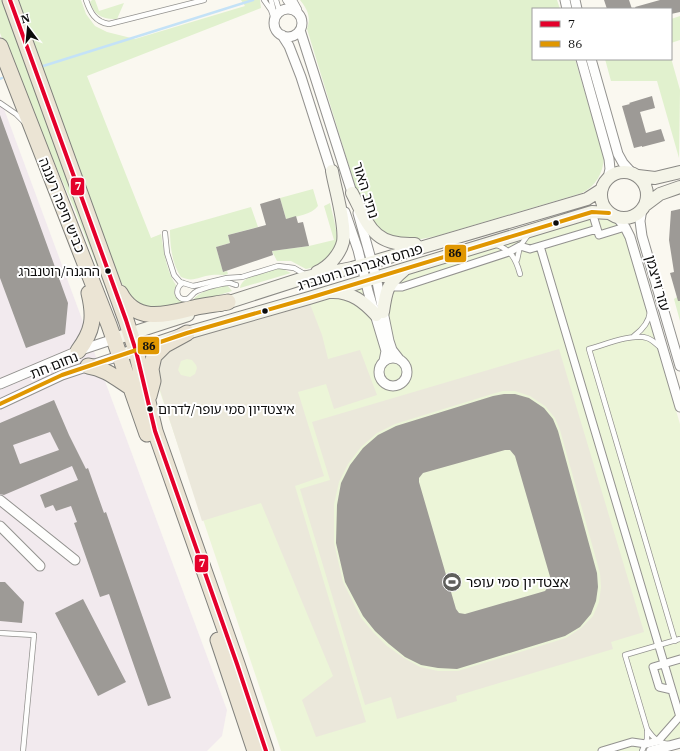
<svg xmlns="http://www.w3.org/2000/svg" width="680" height="751" viewBox="0 0 680 751" font-family="'IBM Plex Serif','Noto Sans Hebrew',serif">
<rect width="100%" height="100%" fill="#faf8f0"/>
<path fill="#f2eaee" d="M0,98L227,710L222,736L207,751H0Z"/>
<path fill="#e1f1ce" d="M0,0H2L121,319L118,320L75,210L21,86L0,33Z
M16,0H81L86,14L95,26L107,32L135,39L245,6L241,0H260L261,8L87,76L151,238L161,234C164,252 166,270 176,285C170,298 181,304 192,301C200,290 213,289 225,285L228,286L232,291L193,303L153,312L137,308L118,277Z
M92,0H95L99,11L124,3L117,19C103,20 94,15 90,2Z
M300,0H557L560,9H533V59H575L604,158C603,173 596,186 582,193L437,236L416,240L386,235L375,227L357,192L307,29C311,17 308,10 300,0Z
M680,16V40L671,43V19Z
M671,58L680,90L679,158L657,81H611L605,59Z
M313,189L318,206C311,215 297,216 286,219L280,198Z
M330,203C337,234 349,260 306,269L291,261H277L272,251L309,246L334,240L324,206Z
M251,207L258,227L228,235L230,243L216,247L223,272L227,271L228,274C222,276 218,274 212,275C199,276 194,283 181,277C172,264 170,246 170,230Z
M281,268L291,273L240,288C241,275 270,270 281,268Z
M680,295V321L674,299Z"/>
<path fill="#ecf5d8" d="M599,215C616,217 618,220 625,235L680,424V740L642,751H281L153,371L160,349Z"/>
<path fill="#ebe8db" fill-rule="evenodd" d="M310,304L322,335L328,359L360,350L377,395L334,409L326,384L298,392L324,476L295,486L366,722L316,737L302,700L333,676L261,503L202,521L154,371L155,364L186,336ZM187,359L192,360L196,365L197,368L195,374L190,377L181,375L178,370L181,361Z
M559,349L644,632L611,642L613,649L456,696L457,701L397,719L391,697L365,705L300,489L330,480L312,422ZM503,391H515L530,396L545,406L555,418L560,430L600,573L601,587L599,602L593,616L581,628L566,638L458,671H438L420,667L404,658L387,646L373,632L361,618L343,582L334,543V504L339,482L348,464L361,447L377,433L395,424L492,394Z"/>
<g fill="none" stroke-linecap="round" stroke-linejoin="round">
<path stroke="#c4e2f7" stroke-width="2.5" d="M40,67L253,0
M0,79L2,78"/>
</g>
<path fill="#9d9a96" fill-rule="evenodd" d="M604,0H629L632,9H607Z
M660,0H680V12L671,14V9H636L635,7Z
M652,96L655,108L640,112L646,133L661,129L665,141L642,147V146L634,148L622,106L630,104L629,103Z
M0,115L68,303L65,334L26,348L0,278Z
M280,198L286,219L296,216L298,223L303,222L309,246L272,251L273,255L223,272L216,247L230,243L228,235L266,225L260,204Z
M680,209V301H678L670,273L674,272L669,240L671,211Z
M504,394H515L529,398L544,408L553,419L558,431L597,573L598,587L596,601L591,614L580,627L565,636L457,669L438,668L421,665L405,657L389,644L375,631L363,616L345,582L336,543L337,505L341,483L350,465L363,448L378,435L396,426L493,396ZM505,450H510L515,456L551,580L549,586L545,591L465,614L459,613L456,609L419,482V478L423,473Z
M54,400L69,435L86,469L88,468L104,513L106,512L171,698L148,706L109,594L100,597L74,523L77,522L71,506L56,511L53,505L45,508L40,495L78,480L72,466L4,495L0,494V423ZM50,432L59,450L20,464L13,445Z
M0,582H5L24,602L22,623L0,621Z
M83,599L126,682L98,696L55,613Z"/>
<g fill="none" stroke-linecap="round" stroke-linejoin="round">
<defs>
<path id="service" d="M86,0C90,12 95,22 109,24L204,0
M264,0L271,10L275,22
M271,0L274,12
M285,0C289,8 295,9 299,15
M289,0L294,8
M294,0L299,9V15
M275,20L279,10L276,0
M0,103L16,114L25,123
M165,233L167,253L174,275L180,282L193,286L198,285L227,278L242,277L278,266L294,268L306,275
M494,244C511,249 516,259 520,274
M517,260L520,246L528,235
M183,283C174,288 176,301 187,299C191,298 192,293 197,291C202,289 224,282 230,283C231,283 235,285 236,285
M634,336C642,330 649,322 650,312
M660,347C656,344 653,340 647,338C632,333 604,345 589,349L675,641
M0,633L34,635L23,751
M669,744C658,743 653,738 647,729L625,655L680,639
M642,751L647,739V731"/>
<path id="pedestrian" d="M592,212L599,235L625,227
M540,246L680,717
M388,287H402L509,252L520,246L530,249L597,229
M672,690L659,687L653,667L680,659
M602,751L632,742L646,744L658,741L680,716"/>
<path id="minor" d="M565,0L567,9
M575,0L577,9
M274 23a14 14 0 1 1 28 0a14 14 0 1 1-28 0Z
M300,30L354,199
M282,35L289,46L301,77L333,177
M581,59L609,159L610,169L608,178
M591,59L618,154L623,163L632,173
M642,209L640,221L642,236L680,366
M345,212L358,250L368,291L386,351L384,361
M358,213L376,277L389,341L392,350L399,359
M616,216L625,227L630,237L680,407
M379 372a14 14 0 1 1 28 0a14 14 0 1 1-28 0Z
M0,384L78,351L114,339
M0,404L62,375L119,356
M0,500L75,560
M0,526L40,566
M651,751L680,743"/>
<path id="secondary" d="M601 195a23 23 0 1 1 46 0a23 23 0 1 1-46 0Z
M638,176L655,178L680,172
M352,193C369,226 373,246 415,244
M644,206L660,194L680,187
M317,272C329,267 340,254 343,242C346,224 335,189 332,171
M333,292C352,292 364,302 376,315
M220,305L307,277L352,268L587,199L601,190
M383,312C386,291 387,284 404,270
M114,339L188,315
M119,356L187,333L309,298L592,212L609,213"/>
<path id="trunk" d="M10,0L126,320L136,351L155,431L237,664L266,751
M0,46L109,325L147,434
M120,293C137,326 170,313 197,307C207,305 217,304 228,302
M78,351C93,331 95,318 89,293
M88,366C104,368 116,378 130,387
M149,396L153,381L151,369L154,356L165,345L187,333
M218,640L255,751"/>
</defs>
<use href="#service" stroke="#93928f" stroke-width="6"/>
<use href="#pedestrian" stroke="#93928f" stroke-width="9"/>
<use href="#minor" stroke="#93928f" stroke-width="11"/>
<use href="#secondary" stroke="#8a8985" stroke-width="14"/>
<use href="#trunk" stroke="#80807c" stroke-width="17"/>
<use href="#service" stroke="#fefefd" stroke-width="4.5"/>
<use href="#pedestrian" stroke="#fefefd" stroke-width="7"/>
<use href="#minor" stroke="#fefefd" stroke-width="9"/>
<use href="#secondary" stroke="#f4f4e8" stroke-width="12"/>
<use href="#trunk" stroke="#ebe4d4" stroke-width="15"/>
<defs>
<path id="bus-1" d="M10,0L126,320L136,351L155,431L237,664L266,751"/>
<path id="bus-2" d="M0,404L62,375L187,333L309,298L592,212L609,213"/>
</defs>
<use href="#bus-1" stroke="#fff" stroke-width="7"/>
<use href="#bus-2" stroke="#fff" stroke-width="7"/>
<use href="#bus-1" stroke="#e4002b" stroke-width="4"/>
<use href="#bus-2" stroke="#e09701" stroke-width="4"/>
</g>
<defs>
<symbol id="stadium-disc" viewBox="-11 -11 22 22"><circle r="9.5" fill="#5f5f5c" stroke="#fff"/><path d="M0-5a6.5 5 0 1 0 0 10a6.5 5 0 1 0 0-10ZM-3.5-1.8h7v3.6h-7Z" fill="#fff"/></symbol>
</defs>
<g fill-rule="evenodd">
<use href="#stadium-disc" x="441" y="571" width="22" height="22"/>
</g>
<g fill="#0c0c0c" stroke="#fff" stroke-width="1.5">
<circle cx="556" cy="223" r="3.5"/>
<circle cx="108" cy="271" r="3.5"/>
<circle cx="265" cy="311" r="3.5"/>
<circle cx="150" cy="409" r="3.5"/>
</g>
<g text-anchor="middle" dominant-baseline="central" stroke-width="4" stroke-linejoin="round" paint-order="stroke">
<g font-size="13" fill="#0c0c0c" stroke="#fff" text-anchor="end">
<text x="100" y="271">ההגנה/רוטנברג</text>
<text x="158" y="409" text-anchor="start">איצטדיון סמי עופר/לדרום</text>
</g>
<g font-size="14" fill="#0c0c0c" stroke="#fff">
<text transform="translate(366 190) rotate(73)">נתיב האור</text>
<text transform="translate(62 205) rotate(68)">כביש חיפה רעננה</text>
<text transform="translate(360 267) rotate(-17)">פנחס ואברהם רוטנברג</text>
<text transform="translate(658 283) rotate(74)">עזר וייצמן</text>
<text transform="translate(54 365) rotate(-22)">נחום חת</text>
</g>
<g font-size="14" fill="#0c0c0c" stroke="#fff" text-anchor="start">
<text x="466" y="582">אצטדיון סמי עופר</text>
</g>
</g>
<g stroke="#fff" stroke-width="1.5">
<rect x="70" y="177" width="15" height="19" rx="4" fill="#e4002b"/>
<rect x="444" y="244" width="23" height="19" rx="4" fill="#e09701"/>
<rect x="137" y="336" width="23" height="19" rx="4" fill="#e09701"/>
<rect x="194" y="554" width="15" height="19" rx="4" fill="#e4002b"/>
</g>
<g font-size="11" text-anchor="middle" font-weight="bold" fill="#fff">
<text x="78" y="190">7</text>
<text x="202" y="567">7</text>
</g>
<g font-size="11" text-anchor="middle" font-weight="bold" fill="#111">
<text x="455" y="257">86</text>
<text x="149" y="350">86</text>
</g>
<rect x="532" y="8" width="140" height="52" fill="#ffffff" stroke="#9e9e9e"/>
<rect x="540" y="21" width="20" height="6" fill="#e4002b" stroke="#9e9e9e"/>
<text x="568" y="28" font-size="12" fill="#0c0c0c">7</text>
<rect x="540" y="41" width="20" height="6" fill="#e09701" stroke="#9e9e9e"/>
<text x="568" y="48" font-size="12" fill="#0c0c0c">86</text>
<g transform="translate(28 28) rotate(344)" stroke="#ffffff" stroke-width="3" paint-order="stroke">
<path d="M0-3L7 15L0 10L-7 15Z" fill="#0c0c0c"/>
<text y="-6" font-size="11" font-weight="bold" text-anchor="middle" fill="#0c0c0c">N</text>
</g>
</svg>
